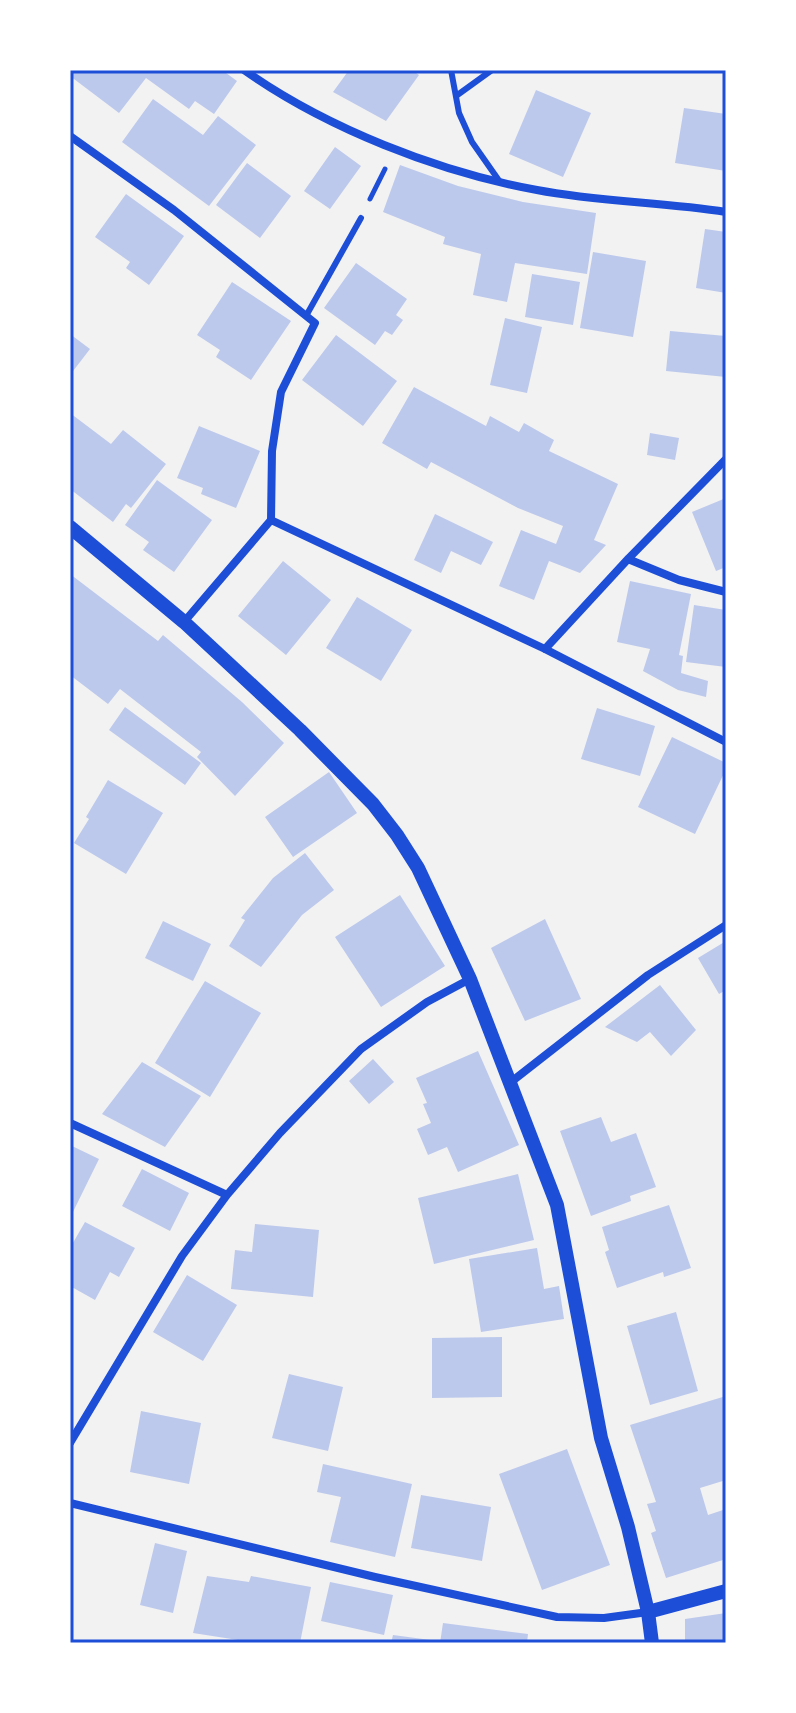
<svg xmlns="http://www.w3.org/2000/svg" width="796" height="1713" viewBox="0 0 796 1713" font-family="'PT Sans',sans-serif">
<rect width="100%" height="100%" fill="#f2f2f2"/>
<path fill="#bdc9ec" d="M72,70H222L237,81L214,114L195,101L189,109L146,78L119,113L70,76Z
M349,70H412L419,75L386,121L333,92Z
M536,90L591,113L563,177L509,154Z
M153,99L203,135L218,116L256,145L209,206L122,142Z
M684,108L726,114V171L675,163Z
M335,147L361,166L330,209L304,191Z
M247,163L291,196L260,238L216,205Z
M400,165L458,186L523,202L596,213L587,274L515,263L507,302L473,295L481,254L443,244L445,237L383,212Z
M126,194L184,236L149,285L126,268L130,262L95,237Z
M705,229L726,232V293L696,288Z
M593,252L646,261L633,337L580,328Z
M356,263L407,299L396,315L403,320L392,335L385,331L375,345L324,308Z
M532,274L580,282L573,325L525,317Z
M232,282L291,321L251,380L216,357L220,350L197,335Z
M505,318L542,327L527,393L490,385Z
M670,331L726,336V377L666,371Z
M70,334L90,349L70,375Z
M336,335L397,381L363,426L302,380Z
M414,387L486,426L490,416L519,432L524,423L554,440L549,451L618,484L594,540L606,545L580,573L549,561L534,600L499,586L521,530L556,544L563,526L518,508L431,462L427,469L382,443Z
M70,413L111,444L123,430L166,464L131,508L126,504L113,522L70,489Z
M199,426L260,451L236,508L201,494L203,488L177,478Z
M650,433L679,438L675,460L647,455Z
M157,480L212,520L174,572L143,550L149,542L125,525Z
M726,498V567L716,571L692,512Z
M435,514L493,542L481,565L451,551L441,573L414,560Z
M283,561L331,600L286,655L238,616Z
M70,574L158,641L163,635L242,702L284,743L235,796L197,757L201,752L120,689L108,704L70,675Z
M630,581L691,594L679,655L683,656L681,673L708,681L706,697L678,690L643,671L650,649L617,642Z
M357,597L412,630L381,681L326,648Z
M694,605L726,610V667L686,662Z
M125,707L201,763L185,785L109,730Z
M597,708L655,726L640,776L581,759Z
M672,737L726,763V769L695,834L638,807Z
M329,772L357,813L293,857L265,817Z
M108,780L163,813L126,874L74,843L89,819L86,817Z
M305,853L334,890L302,915L261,967L229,946L245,920L241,918L273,878Z
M400,895L445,966L381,1007L335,937Z
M545,919L581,999L525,1021L491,948Z
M163,921L211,944L193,981L145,958Z
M726,941V990L719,994L698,958Z
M205,981L261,1013L210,1097L155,1063Z
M660,985L696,1030L671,1056L650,1032L637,1042L605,1027Z
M478,1051L519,1145L458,1172L447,1147L428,1155L417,1129L431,1123L423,1104L427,1103L416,1078Z
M373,1059L394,1082L369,1104L349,1081Z
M142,1062L201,1096L165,1147L102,1114Z
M601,1117L611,1142L636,1133L656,1187L630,1196L631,1201L591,1216L560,1131Z
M70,1145L99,1159L70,1218Z
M142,1169L189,1193L170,1231L122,1206Z
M518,1174L534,1240L434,1264L418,1198Z
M669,1205L691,1268L664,1277L663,1272L617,1288L605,1252L609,1250L602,1227Z
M85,1222L135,1248L119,1277L110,1272L95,1300L70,1286V1248Z
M255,1224L319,1230L313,1297L231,1289L235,1250L252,1252Z
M537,1248L544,1289L559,1286L564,1319L481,1332L469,1259Z
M187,1275L237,1305L203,1361L153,1332Z
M676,1312L698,1391L650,1405L627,1326Z
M502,1337V1397L432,1398V1338Z
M289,1374L343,1387L328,1451L272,1438Z
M726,1396V1480L700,1488L708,1515L726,1509V1559L666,1578L651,1533L656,1531L647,1504L656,1502L630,1425Z
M141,1411L201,1423L189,1484L130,1472Z
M567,1449L610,1565L542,1590L499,1474Z
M323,1464L412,1484L395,1557L330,1542L341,1497L317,1492Z
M421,1495L491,1507L482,1561L411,1548Z
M155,1543L187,1551L173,1613L140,1605Z
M207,1576L249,1582L251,1576L311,1587L300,1643H237L238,1640L193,1633Z
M330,1582L393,1595L384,1635L321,1621Z
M726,1613V1643H685V1619Z
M443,1623L528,1634L527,1643H440Z
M393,1635L438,1641L437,1643H391Z"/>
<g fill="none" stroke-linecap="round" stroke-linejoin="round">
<path stroke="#1d4ed8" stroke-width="5" d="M370,199L385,169"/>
<path stroke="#1d4ed8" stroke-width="6" d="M451,70L459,113L472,142L500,182
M456,96L492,70
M306,316L361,218"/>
<path stroke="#1d4ed8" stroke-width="8" d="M244,70C326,128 438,172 537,190C599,202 663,202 726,212
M70,136L174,210L315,323L281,392L272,451L271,520L184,622
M271,520L545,649L726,742
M628,559L679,580L726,592
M545,649L628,559L726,459
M511,1082L648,975L726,925
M70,1123L227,1195
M70,1443L182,1256L227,1195L280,1133L361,1049L427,1002L470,979
M70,1503L375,1577L557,1617L604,1618L648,1612"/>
<path stroke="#1d4ed8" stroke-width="14" d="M70,527L184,622L300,730L373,804L397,835L418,868L470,979L557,1205L601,1438L628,1527L648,1612L652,1643
M648,1612L726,1591"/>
</g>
<rect width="796" height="1713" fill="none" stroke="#ffffff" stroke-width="144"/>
<rect x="72" y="72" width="652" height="1569" fill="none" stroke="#1d4ed8" stroke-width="3"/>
</svg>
